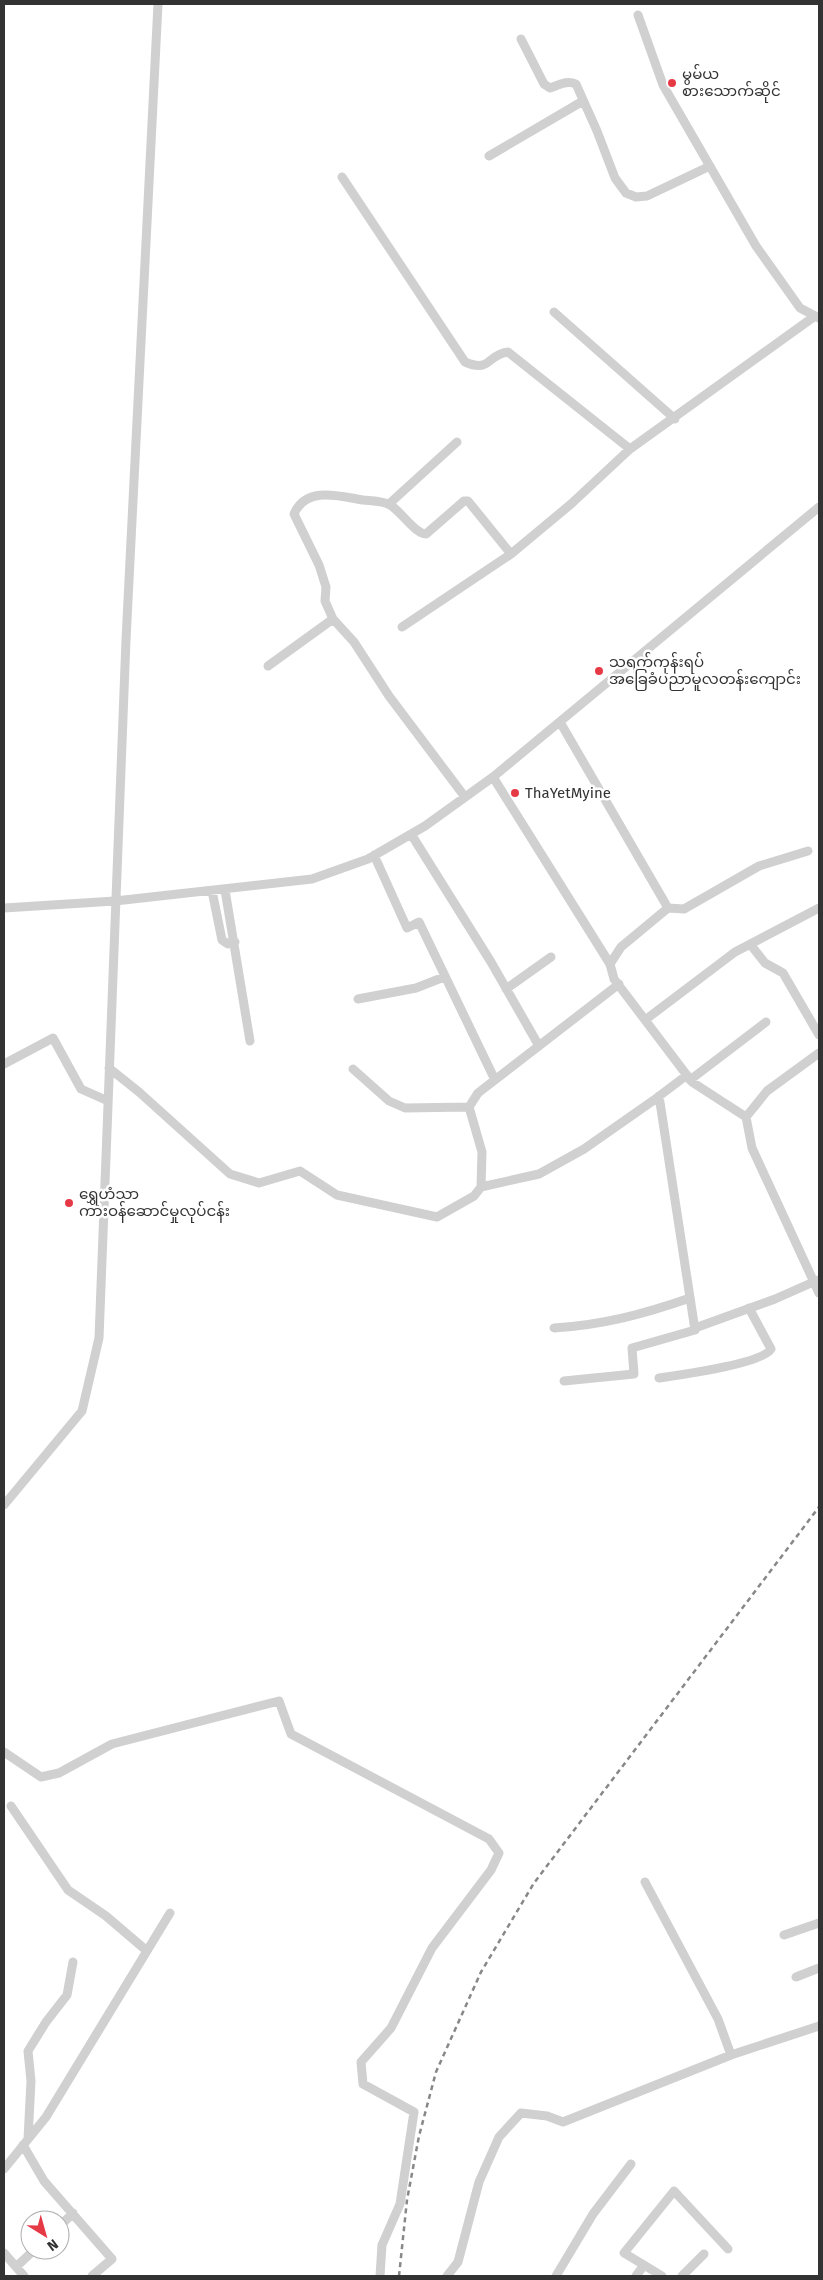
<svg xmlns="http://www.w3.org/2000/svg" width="823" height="2280" viewBox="0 0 823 2280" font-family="'Fira Sans','Noto Sans Myanmar',sans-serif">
<rect width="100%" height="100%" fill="#fff"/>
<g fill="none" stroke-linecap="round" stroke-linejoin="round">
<path stroke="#d0d0d0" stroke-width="9" d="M638,15L663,85L756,246L800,308L819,318
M521,39L544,84L550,88C559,85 567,80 576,84L597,131L615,178L626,193L636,197L647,196L710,166
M489,156L583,101
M342,177L465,362C491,373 486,355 508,352L630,449
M554,312L675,419
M389,504L457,442
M402,627L511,554L571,504L630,449L815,316
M268,666L333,619
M560,722L668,908L621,947L610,964L614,979L692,1082L746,1117L752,1148L819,1293
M493,777L610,964
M465,797L389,696L354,642L333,619L325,601L326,587L319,565L294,514C306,486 339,496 363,500C371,501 383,501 390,505C401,511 415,534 426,534L464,501H468L511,554
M411,834L491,962L539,1046
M374,855L407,928L419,922L495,1080
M225,890L250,1041
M212,891L222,940L228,944L235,942
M4,908L115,901L312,879L368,859L425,826L493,777L819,507
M668,908L684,909L759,866L808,851
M750,944L765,963L783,973L819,1035
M506,989L551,957
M358,999L416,988L444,977
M645,1020L735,952L819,908
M4,1064L53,1038L81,1089L108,1101
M109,1068L139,1092L230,1174L259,1183L300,1171L337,1195L437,1217L474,1196L481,1187L539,1174L584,1149L654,1100L687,1075
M353,1069L389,1101L405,1108L469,1107
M690,1080L766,1022
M746,1117L767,1091L819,1053
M481,1187L482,1152L469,1107L478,1093L619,984
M554,1328C603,1325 644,1314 690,1298
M695,1328L775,1299L818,1280
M659,1378C679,1375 762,1364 771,1349L749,1308
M564,1381L634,1374L632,1348L695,1330L659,1096
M4,1505L82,1411L99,1338L126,640L158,4
M4,1752L41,1777L59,1773L112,1744L279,1701L291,1734L489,1839L499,1853L491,1870L432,1948L391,2028L361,2062L363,2084L414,2112L400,2204L382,2245L380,2276
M11,1806L68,1890L106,1916L147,1951
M645,1882L718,2019L731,2055L819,2026
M784,1935L819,1923
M796,1977L819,1968
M28,2139L31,2081L28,2051L46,2022L67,1995L73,1962
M23,2145L44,2181L112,2259L92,2276
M4,2169L46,2117L170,1913
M60,2226L73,2213
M4,2253L24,2276
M644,2265L662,2276
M16,2267L34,2250
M447,2276L458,2262L479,2182L499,2137L521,2113L547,2116L563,2122L731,2055
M556,2276L593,2214L631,2164
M636,2276L644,2265L624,2253L674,2191L728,2249
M682,2276L704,2254"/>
<path stroke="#888" stroke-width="2.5" stroke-dasharray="5 4" stroke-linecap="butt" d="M399,2276L407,2200L419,2136L436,2072L481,1972L534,1883L819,1507"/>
</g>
<g fill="#e63946" stroke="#fff" stroke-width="2">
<circle cx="672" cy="83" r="5"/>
<circle cx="599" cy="671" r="5"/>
<circle cx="515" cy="793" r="5"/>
<circle cx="69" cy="1203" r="5"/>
</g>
<g text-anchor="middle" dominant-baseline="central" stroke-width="5" stroke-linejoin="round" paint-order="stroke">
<g font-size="15" fill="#333" stroke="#fff" text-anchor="start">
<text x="682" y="74">မွမ်ယ<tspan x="682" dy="17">စားသောက်ဆိုင်</tspan></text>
<text x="609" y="662">သရက်ကုန်းရပ်<tspan x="609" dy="17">အခြေခံပညာမူလတန်းကျောင်း</tspan></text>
<text x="525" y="793">ThaYetMyine</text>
<text x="79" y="1194">ရွှေဟံသာ<tspan x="79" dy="17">ကားဝန်ဆောင်မှုလုပ်ငန်း</tspan></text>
</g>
</g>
<rect width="823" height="2280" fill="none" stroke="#333333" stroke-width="10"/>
<g transform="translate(45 2235) rotate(143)"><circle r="24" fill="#ffffff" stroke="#adadad"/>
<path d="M0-4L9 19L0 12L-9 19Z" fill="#e63946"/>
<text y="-8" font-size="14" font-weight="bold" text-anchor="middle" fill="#333333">N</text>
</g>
</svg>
